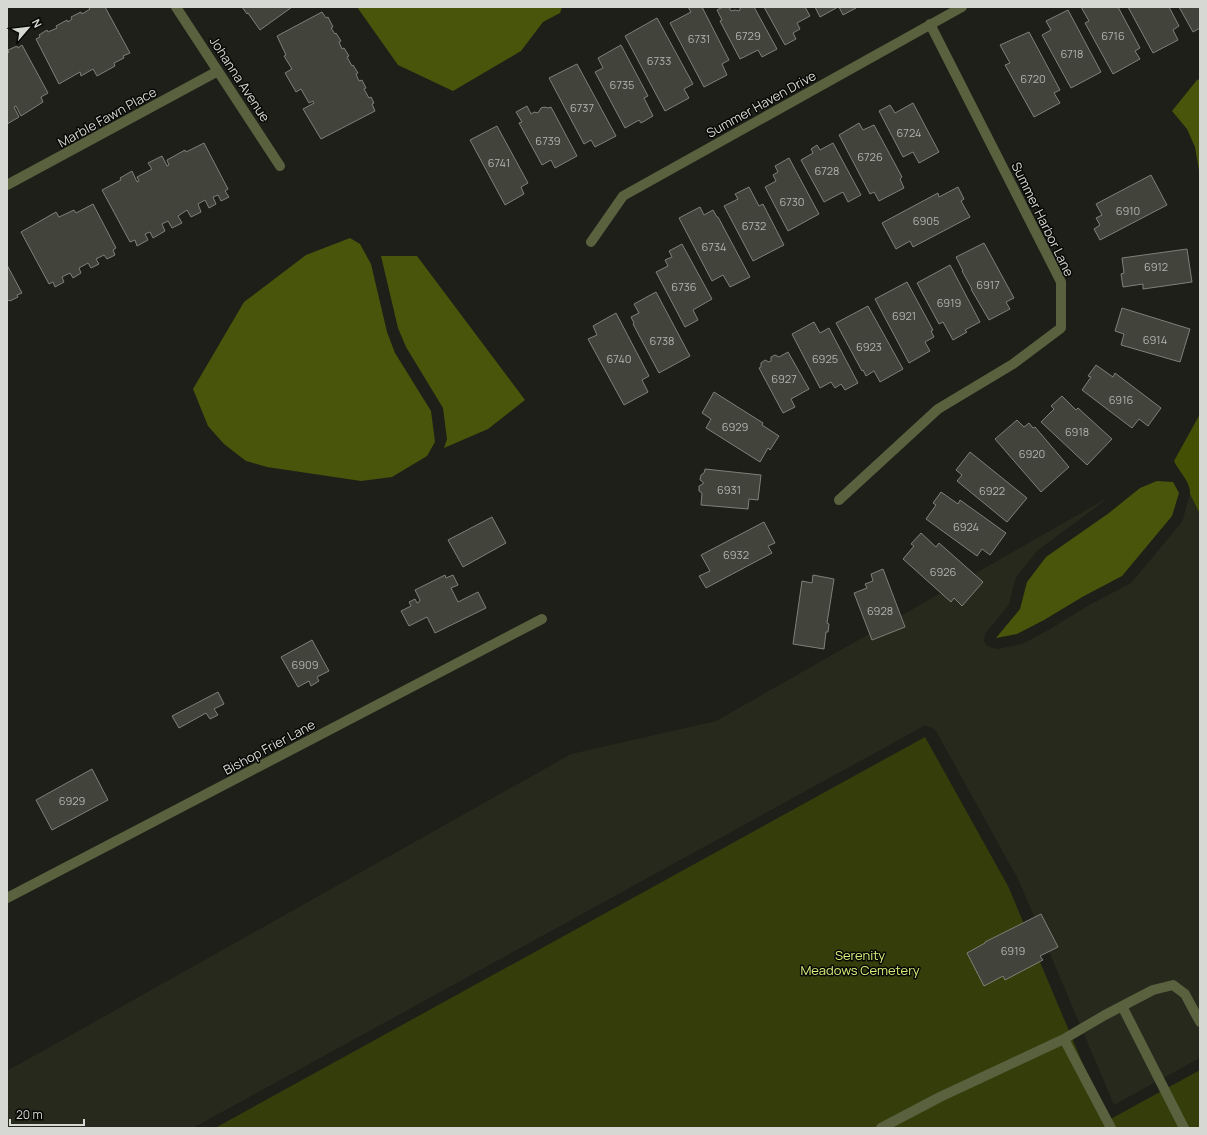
<svg xmlns="http://www.w3.org/2000/svg" width="1207" height="1135" viewBox="0 0 1207 1135" font-family="Manrope,sans-serif">
<rect width="100%" height="100%" fill="#1d1f18"/>
<path fill="#26291c" d="M1190,494L1200,514V1058L1114,1105L1019,881L936,731L931,727L924,726L193,1128H7V1071L571,754L716,721L1111,496L1037,551L1017,576L1015,580L1009,605L985,634L984,641L987,646L997,649L1022,644L1050,629L1089,605L1131,583L1182,522Z"/>
<path fill="#353e0b" d="M925,737L1008,886L1107,1121L1200,1070V1128H215Z"/>
<path fill="#445104" d="M1200,414V514L1190,494C1191,482 1179,472 1174,461Z"/>
<path fill="#49550b" d="M357,7H562L560,13L543,22L521,51L453,91L398,65Z
M1200,79V176L1195,147L1187,129L1172,111L1197,80Z
M350,238L360,244L371,264L387,332L395,353L431,411L435,442L427,456L392,477L361,481L267,467L246,461L224,444L208,426L193,389L244,302L306,255Z
M381,256H417L525,400L488,429L444,448L447,439L443,408L406,347L398,328Z
M1157,481L1173,482L1179,493L1172,516L1122,576L1084,596L1044,620L1017,634L996,638L1020,609L1027,582L1046,557L1109,513L1140,488Z"/>
<path fill="#42443c" stroke="#7f8178" d="M90,7H105L130,53L123,56L124,58L114,63L115,66L97,76L93,69L81,76L80,72L59,84L36,39L40,37L39,35L47,30L48,32L57,28L56,26L67,20L68,22L72,19L71,17L81,12L82,14L90,9L89,8Z
M242,7H292L260,30L248,13L247,14Z
M688,7H702L729,60L722,64L727,75L704,87L670,23L691,12Z
M723,7H729L731,11L735,10L739,11L741,7H754L777,49L762,57L758,50L740,59L720,21L722,20L717,10Z
M764,7H805L810,16L797,23L800,29L793,33L796,39L785,45Z
M815,7H838L820,17Z
M839,7H856V8L843,15Z
M1081,7H1118L1140,48L1135,51L1140,59L1113,74L1085,23L1089,21Z
M1128,7H1169L1179,26L1173,30L1178,40L1153,53Z
M1179,7H1200V28L1193,32Z
M1068,10L1101,72L1071,88L1042,35L1051,30L1046,21Z
M322,12L326,18L328,17L333,27L331,28L335,34L336,33L341,41L339,42L342,49L344,48L349,56L347,57L352,66L353,65L358,73L356,74L359,81L362,80L366,88L364,89L369,98L371,97L374,103L372,104L375,111L321,139L303,109L314,103L313,101L309,103L301,89L296,92L285,73L292,69L284,56L286,55L277,36Z
M657,18L693,84L684,89L689,98L665,111L625,36Z
M1029,32L1060,90L1054,93L1060,103L1034,117L1005,65L1010,63L1000,45Z
M22,45L48,93L41,97L43,102L21,116L16,106L14,107L19,117L7,124V54L9,52L8,50L17,46L18,48Z
M621,45L648,96L644,98L653,116L641,123L639,120L625,128L595,72L603,68L598,58Z
M577,64L616,136L595,147L591,140L584,144L549,78Z
M913,103L939,152L919,163L913,152L903,157L879,111L890,105L895,113Z
M527,106L531,114L534,112L538,113L541,108L544,107L548,108L551,107L577,156L555,168L551,160L542,165L519,123L522,122L516,112Z
M859,123L863,130L874,125L902,177L900,179L904,188L879,201L874,192L870,194L839,135Z
M497,126L528,183L521,187L524,194L505,205L470,140Z
M204,143L228,189L225,191L229,197L221,201L218,195L213,197L216,204L209,208L205,200L198,204L201,212L191,217L187,210L178,216L182,223L172,228L168,221L162,224L165,231L153,238L150,232L145,234L148,240L137,246L135,240L130,242L102,190L121,180L120,178L132,171L137,182L139,181L137,177L152,169L148,163L162,156L167,166L169,165L167,160L185,150L186,152Z
M833,143L861,195L848,202L843,192L824,202L801,160L813,153L811,149L817,145L820,150Z
M789,158L819,214L788,231L765,187L776,181L773,175L778,172L775,166Z
M1151,175L1167,205L1100,240L1094,229L1100,225L1096,218L1102,215L1096,204Z
M749,187L759,206L763,204L784,245L753,261L724,206L738,199L735,194Z
M958,187L964,199L961,201L970,217L913,247L910,241L896,249L882,223L938,193L939,197Z
M93,204L116,248L113,250L115,255L107,259L104,255L96,259L99,264L91,268L88,263L79,268L81,273L73,278L70,273L62,277L64,282L55,287L53,282L49,284L21,232L56,212L59,217L74,210L76,213Z
M700,207L704,215L713,210L717,217H718L750,277L730,287L723,275L712,281L679,218Z
M984,243L1014,298L1006,302L1010,309L989,320L971,289H972L962,271H963L956,257Z
M682,244L712,299L693,310L698,320L685,327L656,272L668,266L665,260L672,257L669,251Z
M1187,249L1192,282L1143,289V284L1123,287L1121,274L1124,273L1122,258Z
M7,265L22,293L17,295L18,297L10,301L9,300L7,301Z
M950,265L980,322L965,330L967,332L953,340L943,322L939,324L917,283Z
M907,282L933,330L931,331L934,337L925,342L930,351L909,363L875,299Z
M656,292L690,356L659,373L633,324L634,323L631,317L639,313L634,304Z
M868,306L903,369L880,382L874,371L866,376L863,370L862,371L836,323Z
M1122,308L1190,329L1180,362L1121,345L1124,334L1115,331Z
M616,313L649,376L642,380L648,392L624,405L588,339L597,335L593,326Z
M814,322L820,333L829,328L858,383L845,390L841,384L835,388L831,382L820,388L792,334Z
M788,352L809,389L791,399L795,407L783,413L759,368L761,367V363L765,360L769,362L771,361V357L775,355L779,357Z
M1096,365L1113,377L1115,373L1161,408L1148,426L1139,419L1132,428L1082,390L1091,377L1088,376Z
M714,392L763,423L762,425L779,436L770,450L768,448L760,462L706,428L711,419L702,413Z
M1062,396L1076,410L1078,408L1112,439L1087,465L1041,422L1054,409L1051,406Z
M1017,420L1024,427L1029,423L1033,428L1035,427L1069,467L1041,492L995,439Z
M970,452L1027,498L1007,522L957,481L962,475L956,470Z
M705,469L761,475L758,500L749,499L748,509L701,505L702,493L699,491V486L703,484V482L700,480L701,475L704,473Z
M941,492L958,504L960,500L1006,533L990,555L982,549L977,556L926,519L936,505L933,503Z
M492,517L506,543L463,567L448,540Z
M764,522L775,543L768,546L772,553L706,588L699,576L710,571L701,555Z
M921,533L936,547L939,543L983,582L962,606L954,598L951,602L903,559L914,546L911,544Z
M883,569L905,627L872,640L854,593L867,588L865,584L873,581L871,574Z
M445,575L446,578L453,575L458,585L451,588L458,602L478,592L486,608L435,633L427,617L409,626L401,611L411,606L409,602L415,599L417,603L419,602L420,600L415,590Z
M813,575L834,579L827,623L829,624L828,632H826L824,649L793,644L802,581L812,583Z
M312,640L329,671L317,677L319,681L311,686L309,681L298,687L281,657Z
M218,692L224,704L214,709L218,715L210,719L206,713L179,728L172,716Z
M92,769L108,800L52,830L36,800Z
M1041,914L1058,947L1040,956L1043,960L1005,980L1003,976L984,986L967,953L985,943V942Z"/>
<g fill="none" stroke-linecap="round" stroke-linejoin="round">
<path stroke="#59613f" stroke-width="10" d="M1122,1006L1184,1128
M1064,1039L1111,1128
M881,1128L940,1097L1064,1039L1105,1015L1153,990L1173,985L1185,994L1200,1022"/>
<path stroke="#59613f" stroke-width="10" d="M176,7L280,166
M7,185L218,71
M591,242L623,196L962,7
M839,500L938,409L1013,364L1061,328V282L930,24
M7,898L542,619"/>
</g>
<g text-anchor="middle" dominant-baseline="central" stroke-width="3" stroke-linejoin="round" paint-order="stroke">
<g font-size="11" fill="#b1b3ad">
<text x="748" y="35">6729</text>
<text x="1113" y="35">6716</text>
<text x="699" y="38">6731</text>
<text x="1072" y="53">6718</text>
<text x="659" y="60">6733</text>
<text x="1033" y="78">6720</text>
<text x="622" y="84">6735</text>
<text x="582" y="107">6737</text>
<text x="909" y="132">6724</text>
<text x="548" y="140">6739</text>
<text x="870" y="156">6726</text>
<text x="499" y="162">6741</text>
<text x="827" y="170">6728</text>
<text x="792" y="201">6730</text>
<text x="1128" y="210">6910</text>
<text x="926" y="220">6905</text>
<text x="754" y="225">6732</text>
<text x="714" y="246">6734</text>
<text x="1156" y="266">6912</text>
<text x="988" y="284">6917</text>
<text x="684" y="286">6736</text>
<text x="949" y="302">6919</text>
<text x="904" y="315">6921</text>
<text x="1155" y="339">6914</text>
<text x="662" y="340">6738</text>
<text x="869" y="346">6923</text>
<text x="619" y="358">6740</text>
<text x="825" y="358">6925</text>
<text x="784" y="378">6927</text>
<text x="1121" y="399">6916</text>
<text x="735" y="426">6929</text>
<text x="1077" y="431">6918</text>
<text x="1032" y="453">6920</text>
<text x="729" y="489">6931</text>
<text x="992" y="490">6922</text>
<text x="966" y="526">6924</text>
<text x="736" y="554">6932</text>
<text x="943" y="571">6926</text>
<text x="880" y="610">6928</text>
<text x="305" y="664">6909</text>
<text x="72" y="800">6929</text>
<text x="1013" y="950">6919</text>
</g>
<g font-size="13" fill="#d6d8d3" stroke="#080806">
<text transform="translate(240 79) rotate(57)">Johanna Avenue</text>
<text transform="translate(761 104) rotate(-29)">Summer Haven Drive</text>
<text transform="translate(107 117) rotate(-29)">Marble Fawn Place</text>
<text transform="translate(1043 219) rotate(64)">Summer Harbor Lane</text>
<text transform="translate(269 747) rotate(-28)">Bishop Frier Lane</text>
</g>
<g font-size="13" fill="#d6f079" stroke="#080806">
<text x="860" y="955">Serenity<tspan x="860" dy="15">Meadows Cemetery</tspan></text>
</g>
</g>
<rect width="1207" height="1135" fill="none" stroke="#d6d8d3" stroke-width="16"/>
<g transform="translate(28 28) rotate(62)" stroke="#080806" stroke-width="3" paint-order="stroke">
<path d="M0-3L7 15L0 10L-7 15Z" fill="#d6d8d3"/>
<text y="-6" font-size="11" font-weight="bold" text-anchor="middle" fill="#d6d8d3">N</text>
</g>
<path d="M10 1119v6h74v-6" fill="none" stroke="#d6d8d3" stroke-width="2"/>
<text x="16" y="1119" font-size="12" fill="#d6d8d3" stroke="#080806" stroke-width="3" paint-order="stroke">20 m</text>
</svg>
